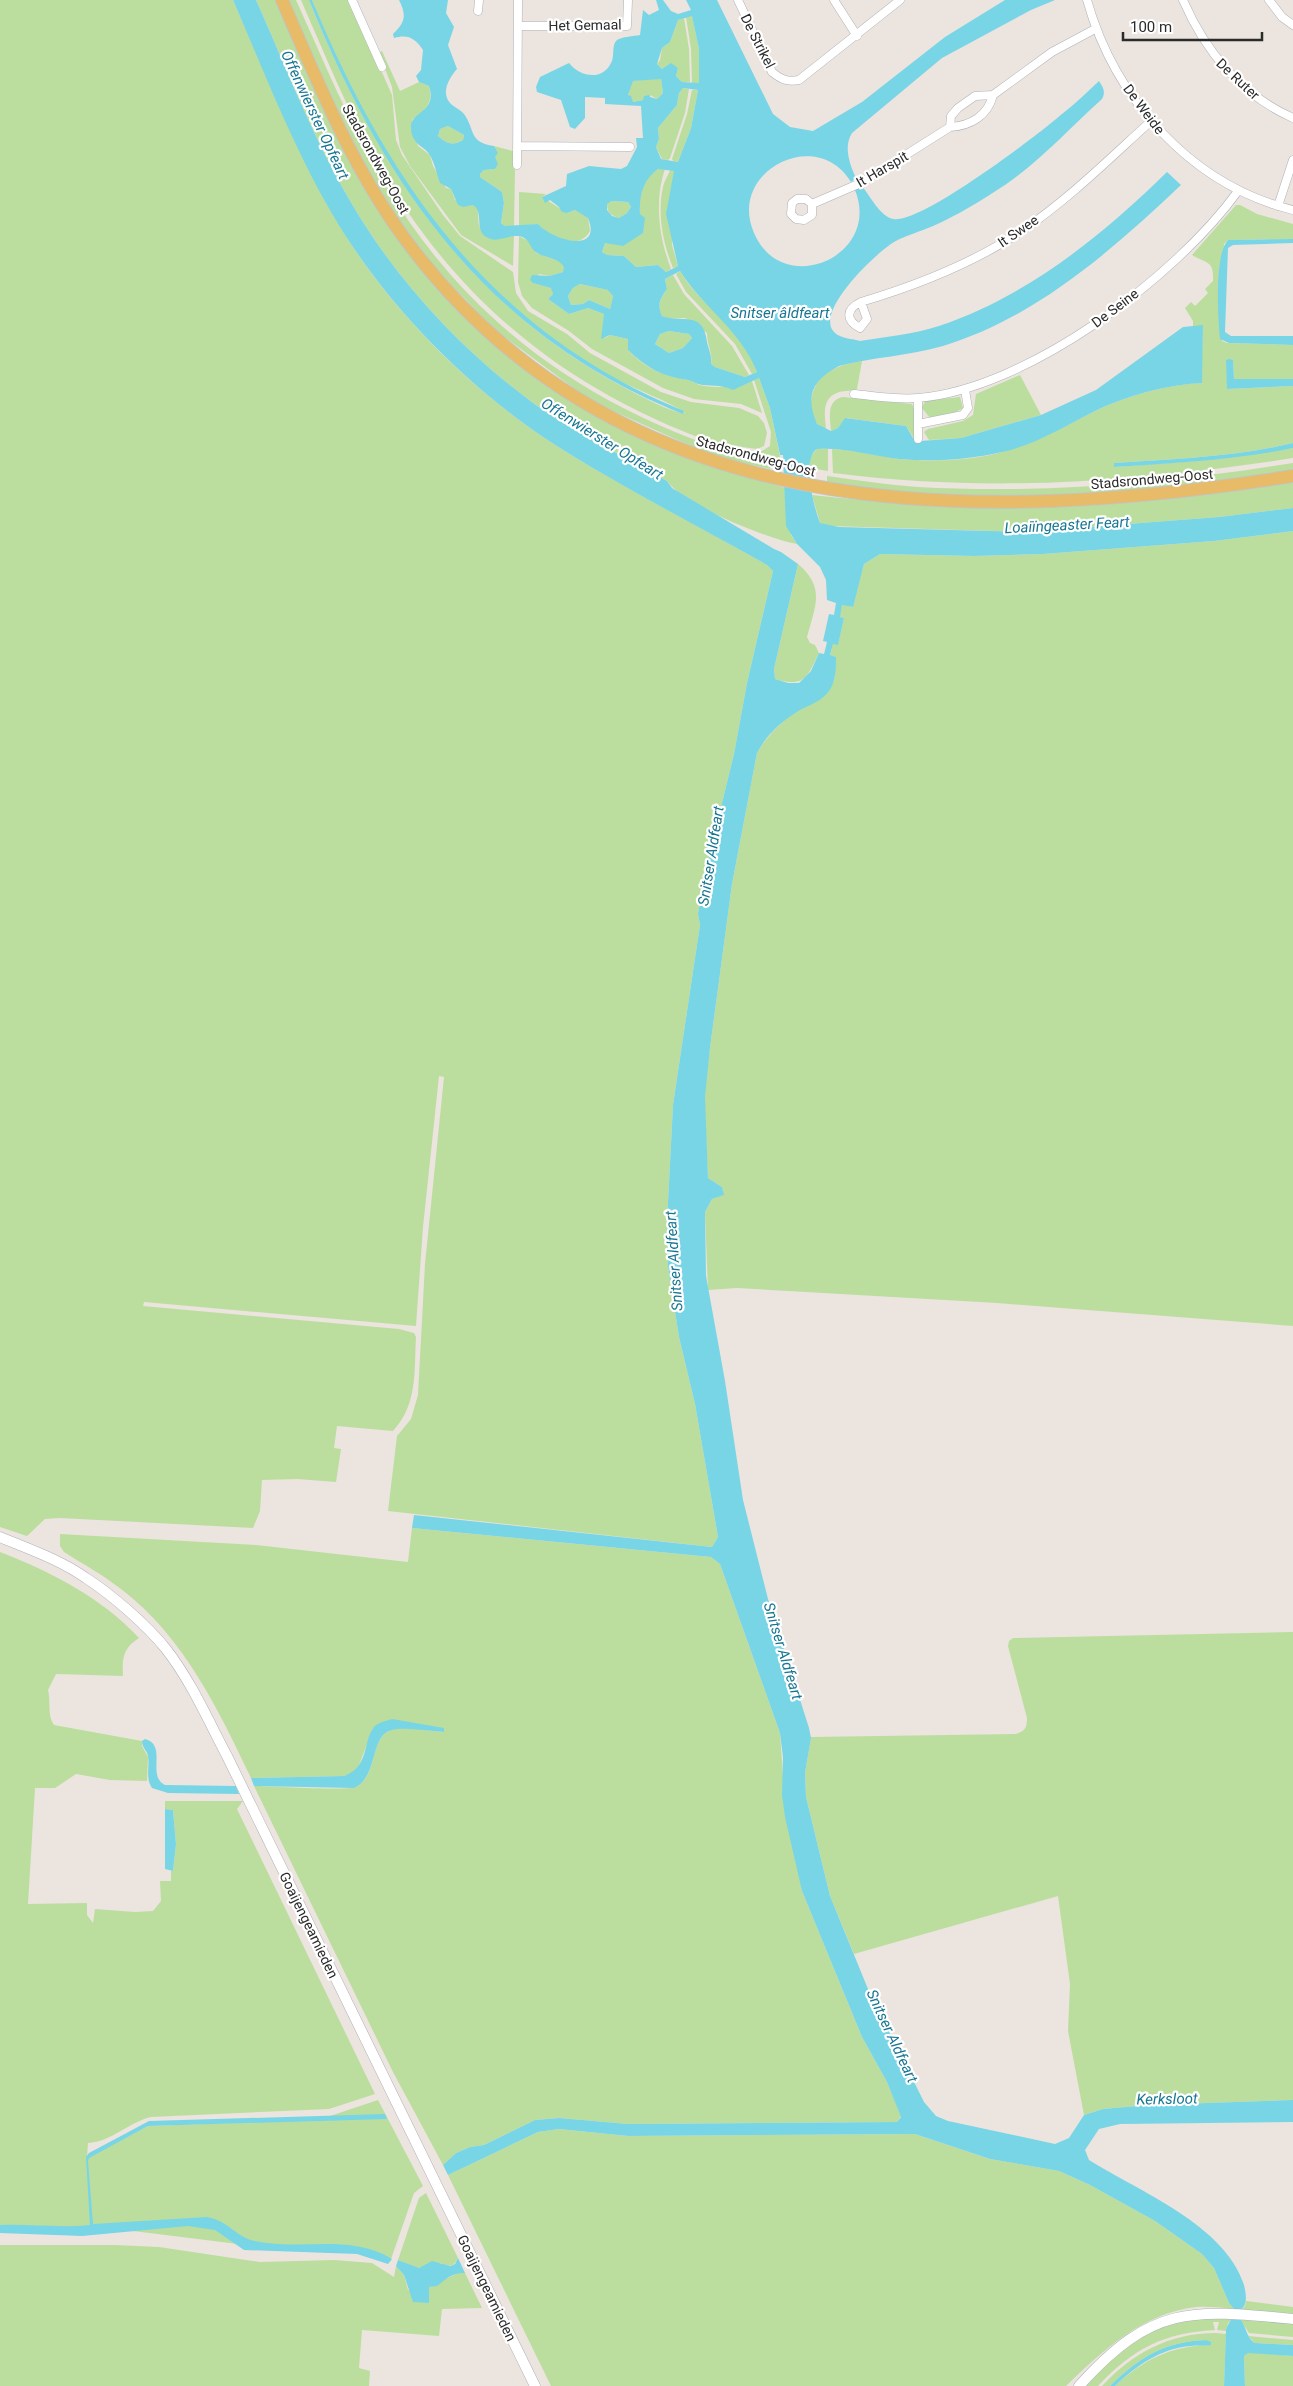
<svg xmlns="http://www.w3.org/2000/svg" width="1293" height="2386" viewBox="0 0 1293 2386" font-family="Roboto,sans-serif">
<rect width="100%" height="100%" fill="#ece4de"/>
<path fill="#bbde9e" d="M0,0H233C254,49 277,98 300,147C316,181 332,215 353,247C402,321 472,389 546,439C617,485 694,523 767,565L773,571L747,683L734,754L705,872L698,914L700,925L673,1105L667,1222L668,1266L679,1337L695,1404L718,1537L712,1547L388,1511L397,1436L411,1419L418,1395L425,1264L444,1077L439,1076L423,1227L416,1326L144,1302L143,1306L399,1329L414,1333L416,1337C414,1371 418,1404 393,1431L337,1426L334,1448L341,1449L336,1482L297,1479L262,1480L260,1511L253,1528L60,1518L45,1519L27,1536L0,1527Z
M256,0H277L400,240C467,326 548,397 649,442C693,462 739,475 786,488L791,535L797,544C766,538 685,506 667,481C622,455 575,433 533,403C459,348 395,279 349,199C312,136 286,67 256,0Z
M287,0H296C324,62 350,125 385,184C474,334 606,419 772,465L770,469L715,457L591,401L495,330L432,265L393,213L351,139Z
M301,0H309C374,159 462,299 616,383C629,390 672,414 685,413C678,406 630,386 617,380C595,369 576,355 556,341C441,259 363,130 312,0H350L392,95L396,140L402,155L443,215L460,236L513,272L516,293L528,311L567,334L590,353L661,392L691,402L739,408L758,416L764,423L767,433L764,446L757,449L735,446L731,449C576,397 459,307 378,164C348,112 325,55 301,0Z
M692,15L699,49V84L692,83L691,49L686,17Z
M684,18L689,49L690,82H682L676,76L678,68L671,64L662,69L657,64L660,60L662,48L670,42L678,20Z
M382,51L400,91L419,82L429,86C434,103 425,110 412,120L418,146L430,155L433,166L446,188L451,189L455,200L468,206L473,204C481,211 477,216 479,225C480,230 486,235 490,239L514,236L513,266L461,235L410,166L400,147L392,87L379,53Z
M661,78L663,93L657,99L650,95L643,100L633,102L628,96L632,81Z
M683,88L689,89L685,113L670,158L668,160L662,159L656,147L659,139L658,128L677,105L679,93Z
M692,90H698L691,128L678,162L673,161L672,159L687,114Z
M448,126L464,135L463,140C453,146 447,144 438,136L440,129Z
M494,146L513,151V165L515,170L514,226H505L501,223L504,203L502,192L480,177V174L484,170L495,169V157L497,153Z
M658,169H665C654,200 659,238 671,269L666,272L658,265L636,267L624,256L607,255L602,252L605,243L610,242L623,246L640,214L639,201L642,189L649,176Z
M670,170L674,171L672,245L678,266L673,268C663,243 657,214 663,187C665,179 668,176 670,170Z
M519,192L546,194L542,197L567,213L575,210L588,217L590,231C578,252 550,238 538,224L519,226Z
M612,201L628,202L631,207L627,213L619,218C611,215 607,213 607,204Z
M1236,205H1240L1257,214L1293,224V239L1228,240L1224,244L1222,341L1227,343L1293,345V379H1234L1233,360L1228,389L1293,386V443C1235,457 1173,459 1114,463V467L1195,461L1293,448V458C1135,482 993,493 833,473L832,449C855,450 877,456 900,459C935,462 971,461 1005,451C1037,442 1065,426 1095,411C1128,395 1166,385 1201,383L1203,326H1193V321L1185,308L1191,302L1195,306L1208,293L1205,289L1213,281C1214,260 1207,264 1192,255Z
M519,236L530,242L536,253L562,262L565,267L563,272L549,276L539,274L534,283L552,288L553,294L548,299L569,314L588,308L604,314L605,338L610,335L628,339V350C646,369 664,376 689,380C692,381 696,383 699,385C711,388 730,387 742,385C746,385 748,382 752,381L762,413L741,404L694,399L663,388L592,349L569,331L532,308L522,296L518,282Z
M680,271C692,293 713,308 729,326C741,339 751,356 757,372L752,374L735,344L686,292L676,274Z
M673,275L684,294L732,346L749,375L745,377L715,367L711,364C713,353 707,345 707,333L685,318L668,319L662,316C657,305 660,299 667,289L665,279Z
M580,284L609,290L613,296L610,309L589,300L583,304L571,305L568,296L573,288Z
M669,331L689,334L692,338L683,348L669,353L655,344L660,334Z
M862,361L857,389C850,392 843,390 837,393C821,399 825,417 826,429C803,422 809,386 825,374C836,366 850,363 862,361Z
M1020,375L1041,415L961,438L929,440L924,432L928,429L963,421L973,415L976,394Z
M759,378L770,408L781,461L737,452L757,454L770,446L771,432L754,380Z
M843,397L912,404L915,410V440L906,426L846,418L838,428L831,431C830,418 826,400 843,397Z
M960,397L963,408L954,413L930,418L922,408L925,401Z
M817,449H828V471L810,468L809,458Z
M1293,463V472L1141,492L962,498L827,484V476C857,480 888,485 918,487C1044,494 1169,483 1293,463Z
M1293,482V508L1219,517L1024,532L829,526L820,523L812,495C880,502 949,509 1017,508C1110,507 1201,496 1293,482Z
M1293,531V1326L997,1303L737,1288L708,1290L705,1212L712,1199L723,1195L722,1187L708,1178L704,1097L710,1048L732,884L757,753C772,725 809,702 834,681L836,657L830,656L833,643L838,644L844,618L839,617L842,604L852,607L864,564L880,554L974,556L1043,554L1214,541Z
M798,564C826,588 815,606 807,637L810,643L815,645L819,653C807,677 805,688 775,679L774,669Z
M412,1528L711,1557L720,1564L780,1733L783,1776L802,1891L862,2037L887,2082L901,2116L897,2122L628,2124L559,2118L535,2120L484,2145L470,2147L456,2153L443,2165L393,2072L254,1786C270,1786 346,1791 355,1787C380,1776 367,1738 393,1729C405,1726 431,1731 443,1732L444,1728H373L358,1768L352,1773L344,1776L251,1778C218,1709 184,1637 121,1589C103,1575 83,1564 64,1552L60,1546V1534L256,1545L408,1562Z
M0,1552C51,1572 101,1597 139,1638C123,1648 122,1658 123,1676L56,1674L48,1690C51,1701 47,1716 54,1725L142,1741V1746L148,1757L147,1781L110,1780L76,1774L55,1788H35L28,1904L87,1903V1915L93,1923L95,1909L135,1912L153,1911L161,1901L160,1881H171V1871H173L176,1844L173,1810L165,1809V1801H243L237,1809L375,2094L329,2109L151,2117C129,2122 111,2142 88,2143L87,2158L148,2126L318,2120L378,2100L423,2186L414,2193L390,2262L380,2254L246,2245L117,2229H0Z
M1293,1632V2100L1149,2105L1103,2109L1084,2115L1068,2031L1070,1984L1058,1896L854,1954L830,1896L806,1797L805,1773L811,1737L1016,1734C1025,1731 1027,1728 1027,1718L1008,1646L1009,1641L1013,1638Z
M559,2129L628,2136L915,2134L990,2159L1059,2171L1090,2185L1155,2221L1202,2254L1214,2268L1229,2303L1235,2309C1222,2308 1209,2306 1196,2307C1143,2313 1102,2351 1066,2386H551L448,2175L538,2132Z
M426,2193L458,2258C455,2265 451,2266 444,2266L441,2263L418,2268L398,2260L419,2198Z
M0,2245H115L159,2247L260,2262L334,2260L372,2263L394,2277L396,2266L404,2275L408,2290L429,2287L458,2273H465L482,2308L442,2309L439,2336L362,2330L359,2368L370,2371L369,2386H0Z
M1246,2301L1293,2307V2316L1241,2310L1245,2306Z
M1234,2317L1228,2323L1226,2331L1217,2330L1219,2322H1213L1215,2330C1163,2333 1133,2349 1098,2386H1085C1115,2352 1141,2329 1187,2318C1201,2315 1219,2318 1234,2317Z
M1240,2319L1293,2323V2337L1249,2333Z
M1216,2333L1226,2334L1224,2386H1115C1143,2360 1170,2346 1209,2345L1206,2340C1163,2342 1140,2357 1110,2386H1102C1133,2353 1169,2333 1216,2333Z
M1248,2336L1293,2340V2345L1255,2343Z
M1248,2352L1293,2356V2386H1245L1244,2356Z"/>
<path fill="#78d5e6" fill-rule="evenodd" d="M233,0H256C286,67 312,136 349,199C395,279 459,348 533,403C575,433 622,455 667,481L672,488L774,549L781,552L798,564L774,669L775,679L788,683H799L811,671L819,653L824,654L827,642L823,641L829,614L834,615L836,603L827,600L826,580L820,567L797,544L786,526L783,455H780L770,408L759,378L733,390C723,385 714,386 703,385C698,385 693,381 688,380C664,377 646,368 628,350V339L610,335L601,339L604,314L588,308L569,314L548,299L553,294L551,288L533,283L530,280L532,275L549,276L563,272L564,267C559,258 546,258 537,253C529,248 530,237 518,236C509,235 497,243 488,238C473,231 485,213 473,205L463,207L458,205L451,189L440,183C437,175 435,165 431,157C425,145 413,147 411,129C409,111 438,113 429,86L419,82L416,76L421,70L423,50C415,38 408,34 394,38L393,34C405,22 407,16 399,0H448L446,13L454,27L448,45L457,69C449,78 440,93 451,104C455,108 460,109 464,114C476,131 468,142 494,146L498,153L495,157L498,164L495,169L484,170L480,174V177L502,192L504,203L501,223L505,226L538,224C552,240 603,255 588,218L575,210L567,213L562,212L559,207L550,200L545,203L542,197L566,186L567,174L589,166L621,169L627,166L637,147L636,138H643L641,106L605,104V98L585,97V118L575,129L570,127L561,100L537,92L536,87L540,77L569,63C579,76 602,82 611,63C615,57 611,45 617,40C622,37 634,36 640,35L643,10L649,15L659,10L656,0H663L671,11L678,14L691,10L686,0H717L773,114L790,127L813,131L862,102L945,37L1005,0H1055L1031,10L942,58L852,133C843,147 850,165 856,178L851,182C816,125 727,172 754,233C782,299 882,257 855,190L862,186C870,196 880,216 893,219C920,225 1038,135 1062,114C1075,104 1087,92 1099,81C1103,87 1106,92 1102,99C1070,128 1041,160 1005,185C982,200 958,215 933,226C920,232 906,235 894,242C877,252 812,313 835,333C840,338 853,339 860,341C886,337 914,334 939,326C1026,297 1102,236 1167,172L1181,185C1111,251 1037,317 943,346C909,356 873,357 839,366C812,380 805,396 817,424L831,431L838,428L845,418L906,426L913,438L920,441L961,438L1041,415L1096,390L1183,327L1203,325L1202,383C1166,385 1128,395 1095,411C1065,426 1035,445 1002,452C967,460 934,462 899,459C872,456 845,447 817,449C801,459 814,507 820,523L839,527L1024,532L1219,517L1293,508V531L1214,541L1043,554L974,556L880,554L864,564L853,607L842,605L840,617L844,618L838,645L833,644L830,655L836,657C836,669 836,681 829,691C823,700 810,705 800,710C782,721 767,734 757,753L732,884L710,1048L705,1097L708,1178L722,1187L724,1195L712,1199L705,1212L706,1276L725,1381L743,1500L768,1599L809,1728L811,1738L805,1773L806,1797L830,1896L868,1989L924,2102L936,2116L948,2121L1055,2144L1069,2138L1084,2115L1103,2109L1149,2105L1293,2100V2122L1120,2124L1099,2129L1085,2150L1089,2160C1140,2192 1225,2225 1244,2285C1246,2294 1248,2304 1241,2310L1240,2319C1247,2327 1246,2338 1255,2343L1293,2345V2356L1248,2353L1244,2356L1245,2386H1224L1226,2330C1228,2322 1234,2318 1235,2310L1229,2303L1214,2268L1202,2254L1155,2221L1090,2185L1059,2171L990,2159L915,2134L628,2136L559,2129L538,2132L448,2175L443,2165L456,2153L470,2147L484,2145L535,2120L559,2118L628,2124L897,2122L901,2117L887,2082L862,2037L802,1891L785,1817L782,1795L783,1757L780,1733L720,1564L711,1557L412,1528L414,1515L712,1547L718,1537L695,1404L679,1337L668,1266L667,1222L673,1105L700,925L698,914L705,872L734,754L747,683L773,571L767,565C693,523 617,485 546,439C473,390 401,319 353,247C302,171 269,83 233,0ZM692,16L699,49V83L682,82L676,76L678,68L671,63L662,69L657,64L662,48L670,42L678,20ZM661,79L663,93L657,99L650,97V95L644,96L643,100L633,102L631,96L628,95L633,81ZM683,88L698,90L691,128L678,162L661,159L656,147L659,139L658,128L677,105L679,93ZM448,126L464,135L463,140C453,146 447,144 438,136L440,129ZM658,169L674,171L666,214L678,266L666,272L658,265L636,267L624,256L607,255L602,252L605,243L623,246L643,233L645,218L640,214C639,195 643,180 658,169ZM612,201L628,202L631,207L627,213L619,218L612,216L607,210V204ZM680,271C704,309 740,329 757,372L745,377L715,367L711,364C712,355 709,351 707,342C703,309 682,324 662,316C657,304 660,299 667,289L665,279ZM580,284L608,290L613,296L610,309L589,300L583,304L571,305L568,296L573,288ZM669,331L689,334L692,338L683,348L669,353L655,344L660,334Z
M309,0H312C389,185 492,333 684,411L683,414C489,337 385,188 309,0Z
M1293,239V243L1233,245L1228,248L1225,332L1231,336H1293V345L1229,343L1220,339C1218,318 1214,255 1228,240Z
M1229,359L1233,360L1234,379H1293V386L1227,389L1226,360Z
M1293,443V448C1234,460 1174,463 1114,467V463C1173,459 1235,457 1293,443Z
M392,1719L444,1728V1732C429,1731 412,1728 397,1729C367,1731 381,1776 354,1788L254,1786L251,1778L344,1776C370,1766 362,1743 374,1727C379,1722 386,1721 392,1719Z
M145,1739C168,1745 146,1776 165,1785L236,1786L239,1794L168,1793L152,1788C145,1777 150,1768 148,1756C147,1750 142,1748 142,1741Z
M165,1809L173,1810L176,1844L173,1871L165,1869Z
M385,2114L387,2119L148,2126L89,2158L88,2161L93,2224L207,2217C229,2221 237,2238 255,2241C301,2251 350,2233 392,2259L388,2264L357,2254L244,2250L215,2230L188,2226L82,2236L0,2233V2225C30,2224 60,2228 90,2225L86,2157L89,2153L149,2121Z
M458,2258L465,2273C453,2272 446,2279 437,2286L429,2287V2303L413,2302L404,2275L396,2266L398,2260L419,2268L432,2261L450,2266L455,2264Z
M1206,2340L1211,2342V2345C1204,2346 1197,2345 1191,2346C1161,2348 1136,2366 1115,2386H1110C1140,2357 1163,2342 1206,2340Z"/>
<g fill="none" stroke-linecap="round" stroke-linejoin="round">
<defs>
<path id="minor" d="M352,0L382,67
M738,0L772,72C782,80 787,82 799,80L900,0
M834,0L857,36
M1087,0C1115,99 1191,185 1293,210
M1183,0C1205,51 1241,95 1293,118
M1269,0L1282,17L1293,25
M478,11L479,0
M518,26H627L628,0
M950,127L951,116L958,108L975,96L993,95L1052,52L1095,29
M517,146L630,147
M517,165L518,0
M812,204V215L804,220L796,219L791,214L792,203L797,199H806L812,204L863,182L950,127C970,126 988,116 993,95
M1278,206L1293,160
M861,302L867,319L860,328C845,320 846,309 861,302C918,285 974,263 1023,230C1069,199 1109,159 1150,122
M854,394C875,396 898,400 918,398C1027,389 1175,278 1238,191
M918,398V439
M918,424L963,415L968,408L965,390"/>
<path id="tertiary" d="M0,1537C29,1549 61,1560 86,1578C112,1595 147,1625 166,1649C191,1681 208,1720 227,1756L535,2386
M1079,2386C1152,2305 1190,2309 1293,2319"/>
<path id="primary" d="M282,0C318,83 353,170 408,243C622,529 974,526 1293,476"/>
</defs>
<use href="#minor" stroke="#aeb2ba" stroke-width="9"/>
<use href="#tertiary" stroke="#aeb2ba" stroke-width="11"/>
<use href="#primary" stroke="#c4c4c4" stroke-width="14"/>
<use href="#minor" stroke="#fff" stroke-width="8"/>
<use href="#tertiary" stroke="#fff" stroke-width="10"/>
<use href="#primary" stroke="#e7bb68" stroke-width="12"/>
</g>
<g text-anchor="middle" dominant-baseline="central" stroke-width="4.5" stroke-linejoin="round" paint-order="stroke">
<g font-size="14" fill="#2b2b2b" stroke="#fff">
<text transform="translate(585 25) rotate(-1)">Het Gemaal</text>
<text transform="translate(758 41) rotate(63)">De Strikel</text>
<text transform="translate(1238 79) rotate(43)">De Ruter</text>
<text transform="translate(1144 109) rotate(53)">De Weide</text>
<text transform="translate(376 159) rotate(61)">Stadsrondweg-Oost</text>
<text transform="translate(882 169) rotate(-30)">It Harspit</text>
<text transform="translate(1018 231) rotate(-34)">It Swee</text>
<text transform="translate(1115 308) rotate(-37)">De Seine</text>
<text transform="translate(756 456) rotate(15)">Stadsrondweg-Oost</text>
<text transform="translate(1152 479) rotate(-5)">Stadsrondweg-Oost</text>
<text transform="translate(309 1925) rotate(64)">Goaijengeamieden</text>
<text transform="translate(487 2288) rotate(64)">Goaijengeamieden</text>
</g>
<g font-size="15" font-style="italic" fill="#177693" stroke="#fff">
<text transform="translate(315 115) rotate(65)">Offenwierster Opfeart</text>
<text x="780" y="313">Snitser âldfeart</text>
<text transform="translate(602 439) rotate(32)">Offenwierster Opfeart</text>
<text transform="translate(1067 525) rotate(-3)">Loaiïngeaster Feart</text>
<text transform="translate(711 856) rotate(-81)">Snitser Aldfeart</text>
<text transform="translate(674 1261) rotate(-94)">Snitser Aldfeart</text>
<text transform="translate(783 1651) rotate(73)">Snitser Aldfeart</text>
<text transform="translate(892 2036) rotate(65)">Snitser Aldfeart</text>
<text transform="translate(1167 2099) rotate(-1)">Kerksloot</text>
</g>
</g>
<path d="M1123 32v8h139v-8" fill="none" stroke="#2b2b2b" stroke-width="2.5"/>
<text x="1130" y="32" font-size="15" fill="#2b2b2b" stroke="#ffffff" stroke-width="4" paint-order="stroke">100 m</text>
</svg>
